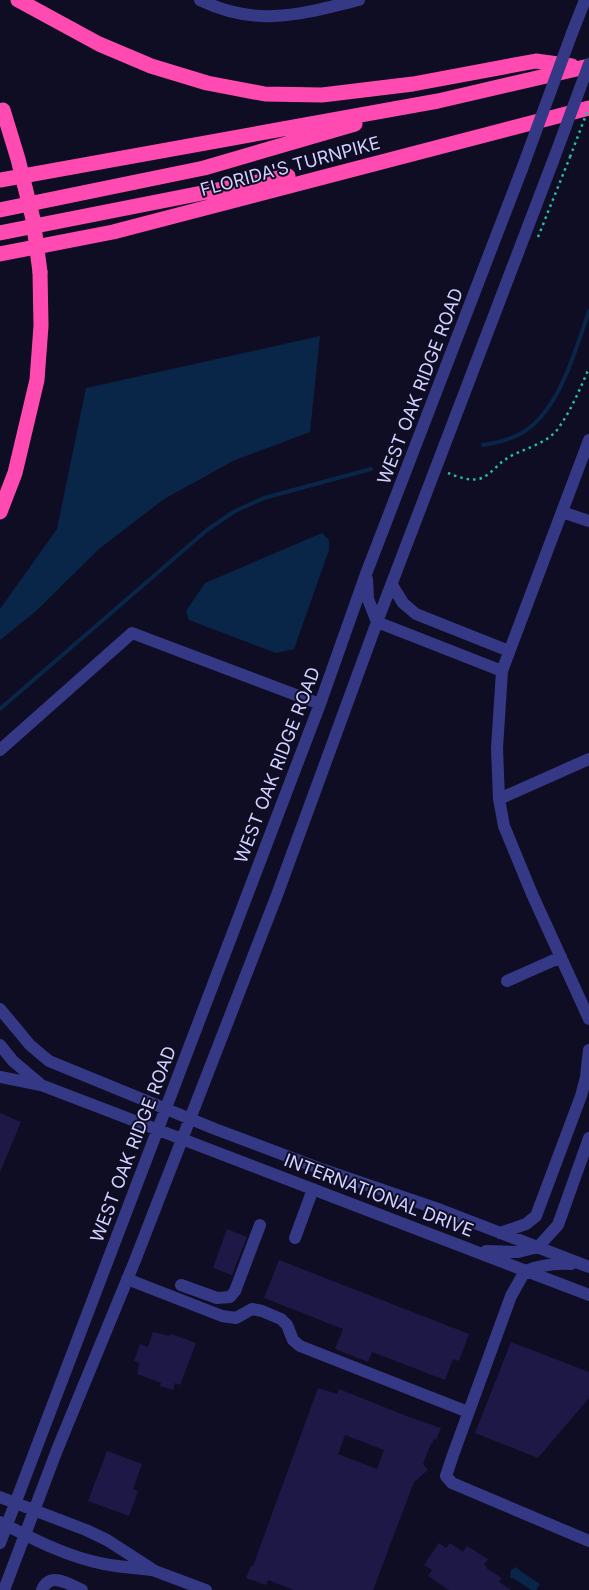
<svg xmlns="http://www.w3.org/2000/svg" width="589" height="1590" viewBox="0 0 589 1590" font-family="Inter,sans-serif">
<rect width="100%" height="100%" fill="#0f0d24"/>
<path fill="#092547" d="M320,336L310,432L235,460L164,499L99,549L35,612L0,640V609L57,529L86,388Z
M322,533L329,540V550L294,649L276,653L189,620L186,611L205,583Z
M517,1567L519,1570L540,1584L536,1590H531L513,1578H510L511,1570Z"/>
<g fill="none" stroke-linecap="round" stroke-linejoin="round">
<path stroke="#092547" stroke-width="4" d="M483,445C496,443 508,440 520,434C559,413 575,351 589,311
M0,709L207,530L235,511L264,498L371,469"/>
</g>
<path fill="#1d1846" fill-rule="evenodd" d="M0,1113L21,1122L0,1172Z
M227,1229L247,1237L232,1275L213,1268Z
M279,1260L469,1334L459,1361L453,1359L445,1380L372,1352L368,1362L335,1349L343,1329L264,1298Z
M153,1332L170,1336L171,1334L196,1343L180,1385L175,1383L173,1390L160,1386L161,1383L137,1374L139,1363L134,1361L140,1344L148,1347Z
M511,1342L589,1372V1398L538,1458L475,1433Z
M318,1388L337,1394L339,1389L409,1417L441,1428L436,1440L434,1439L432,1444L431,1443L423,1464L428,1470L414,1482L373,1590H294L268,1580L266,1585L246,1578L251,1566H253ZM345,1435L384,1450L377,1469L338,1454Z
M107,1451L142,1464L133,1489L138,1491L129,1516L88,1501Z
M439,1543L446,1548L450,1543L463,1552L467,1546L488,1559L484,1565L487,1567L486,1568L502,1578L499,1582L511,1590H449L428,1576L432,1570L424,1565Z"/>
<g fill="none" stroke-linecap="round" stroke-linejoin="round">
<path stroke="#28bba5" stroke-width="2.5" stroke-dasharray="2.5 4" stroke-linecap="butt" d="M538,237L570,157
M448,473C458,477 471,482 482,478C490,474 496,467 503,461C519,449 544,446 557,430C571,411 580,389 589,368"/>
<path stroke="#353985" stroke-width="12" d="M200,0C258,28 301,14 359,0
M572,33L585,0
M589,440L502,671L497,748L499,799L504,826L532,894L589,1019
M562,512L589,521
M367,579L368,599L377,622L502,671
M392,585L403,603L416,614L509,651
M0,750L132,633L320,704
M499,799L589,759
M507,981L561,957
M0,1009L30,1045L49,1061L215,1129L324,1170L441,1210L589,1267
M0,1045L13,1061L39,1083
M0,1077L41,1085L589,1295
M500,1233L526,1224L536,1216L581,1096L586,1077L589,1050
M295,1238L313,1189
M486,1251L518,1252L538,1247L558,1225L589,1138
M571,1264C554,1263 541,1265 525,1271L511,1296L453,1455L446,1476L452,1483L589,1541
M127,1279L222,1316L236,1318L252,1309L262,1311L281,1319L287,1325L293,1340L300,1346L468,1412
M181,1285L217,1298L230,1297L235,1291L260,1225
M0,1497L86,1530L107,1540L155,1571L206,1590
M0,1522C33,1539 67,1557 104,1564C120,1567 135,1568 151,1570
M0,1543L320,704L366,574L522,169
M4,1590L57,1450L134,1263L277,895L377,622L553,161
M42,1590C50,1571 69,1584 82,1590"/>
<path stroke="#ff4bb1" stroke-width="15" d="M18,0L99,44L151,66L207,83L265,94L322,95L413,84L536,61L572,66
M0,180L438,101L589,66
M0,210L204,168L355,124
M0,233L288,176
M0,254L113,232L589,108
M0,512L15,473L37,380L41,326L40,272"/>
<path stroke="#28bba5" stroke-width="2.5" stroke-dasharray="2.5 4" stroke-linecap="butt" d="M570,157L589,107"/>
<path stroke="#353985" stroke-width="12" d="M553,161L589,64
M522,169L572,33"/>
<path stroke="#ff4bb1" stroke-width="15" d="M3,110L18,159L33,219L40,272"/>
</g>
<g text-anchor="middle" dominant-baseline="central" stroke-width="4" stroke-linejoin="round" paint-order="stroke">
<g font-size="18" fill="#d1d0ff" stroke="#0f0d24">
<text transform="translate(290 166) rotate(-15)">FLORIDA'S TURNPIKE</text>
<text transform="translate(420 386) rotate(-69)">WEST OAK RIDGE ROAD</text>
<text transform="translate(277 765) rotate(-69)">WEST OAK RIDGE ROAD</text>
<text transform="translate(133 1144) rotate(-69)">WEST OAK RIDGE ROAD</text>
<text transform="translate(379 1195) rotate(21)">INTERNATIONAL DRIVE</text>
</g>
</g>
</svg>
